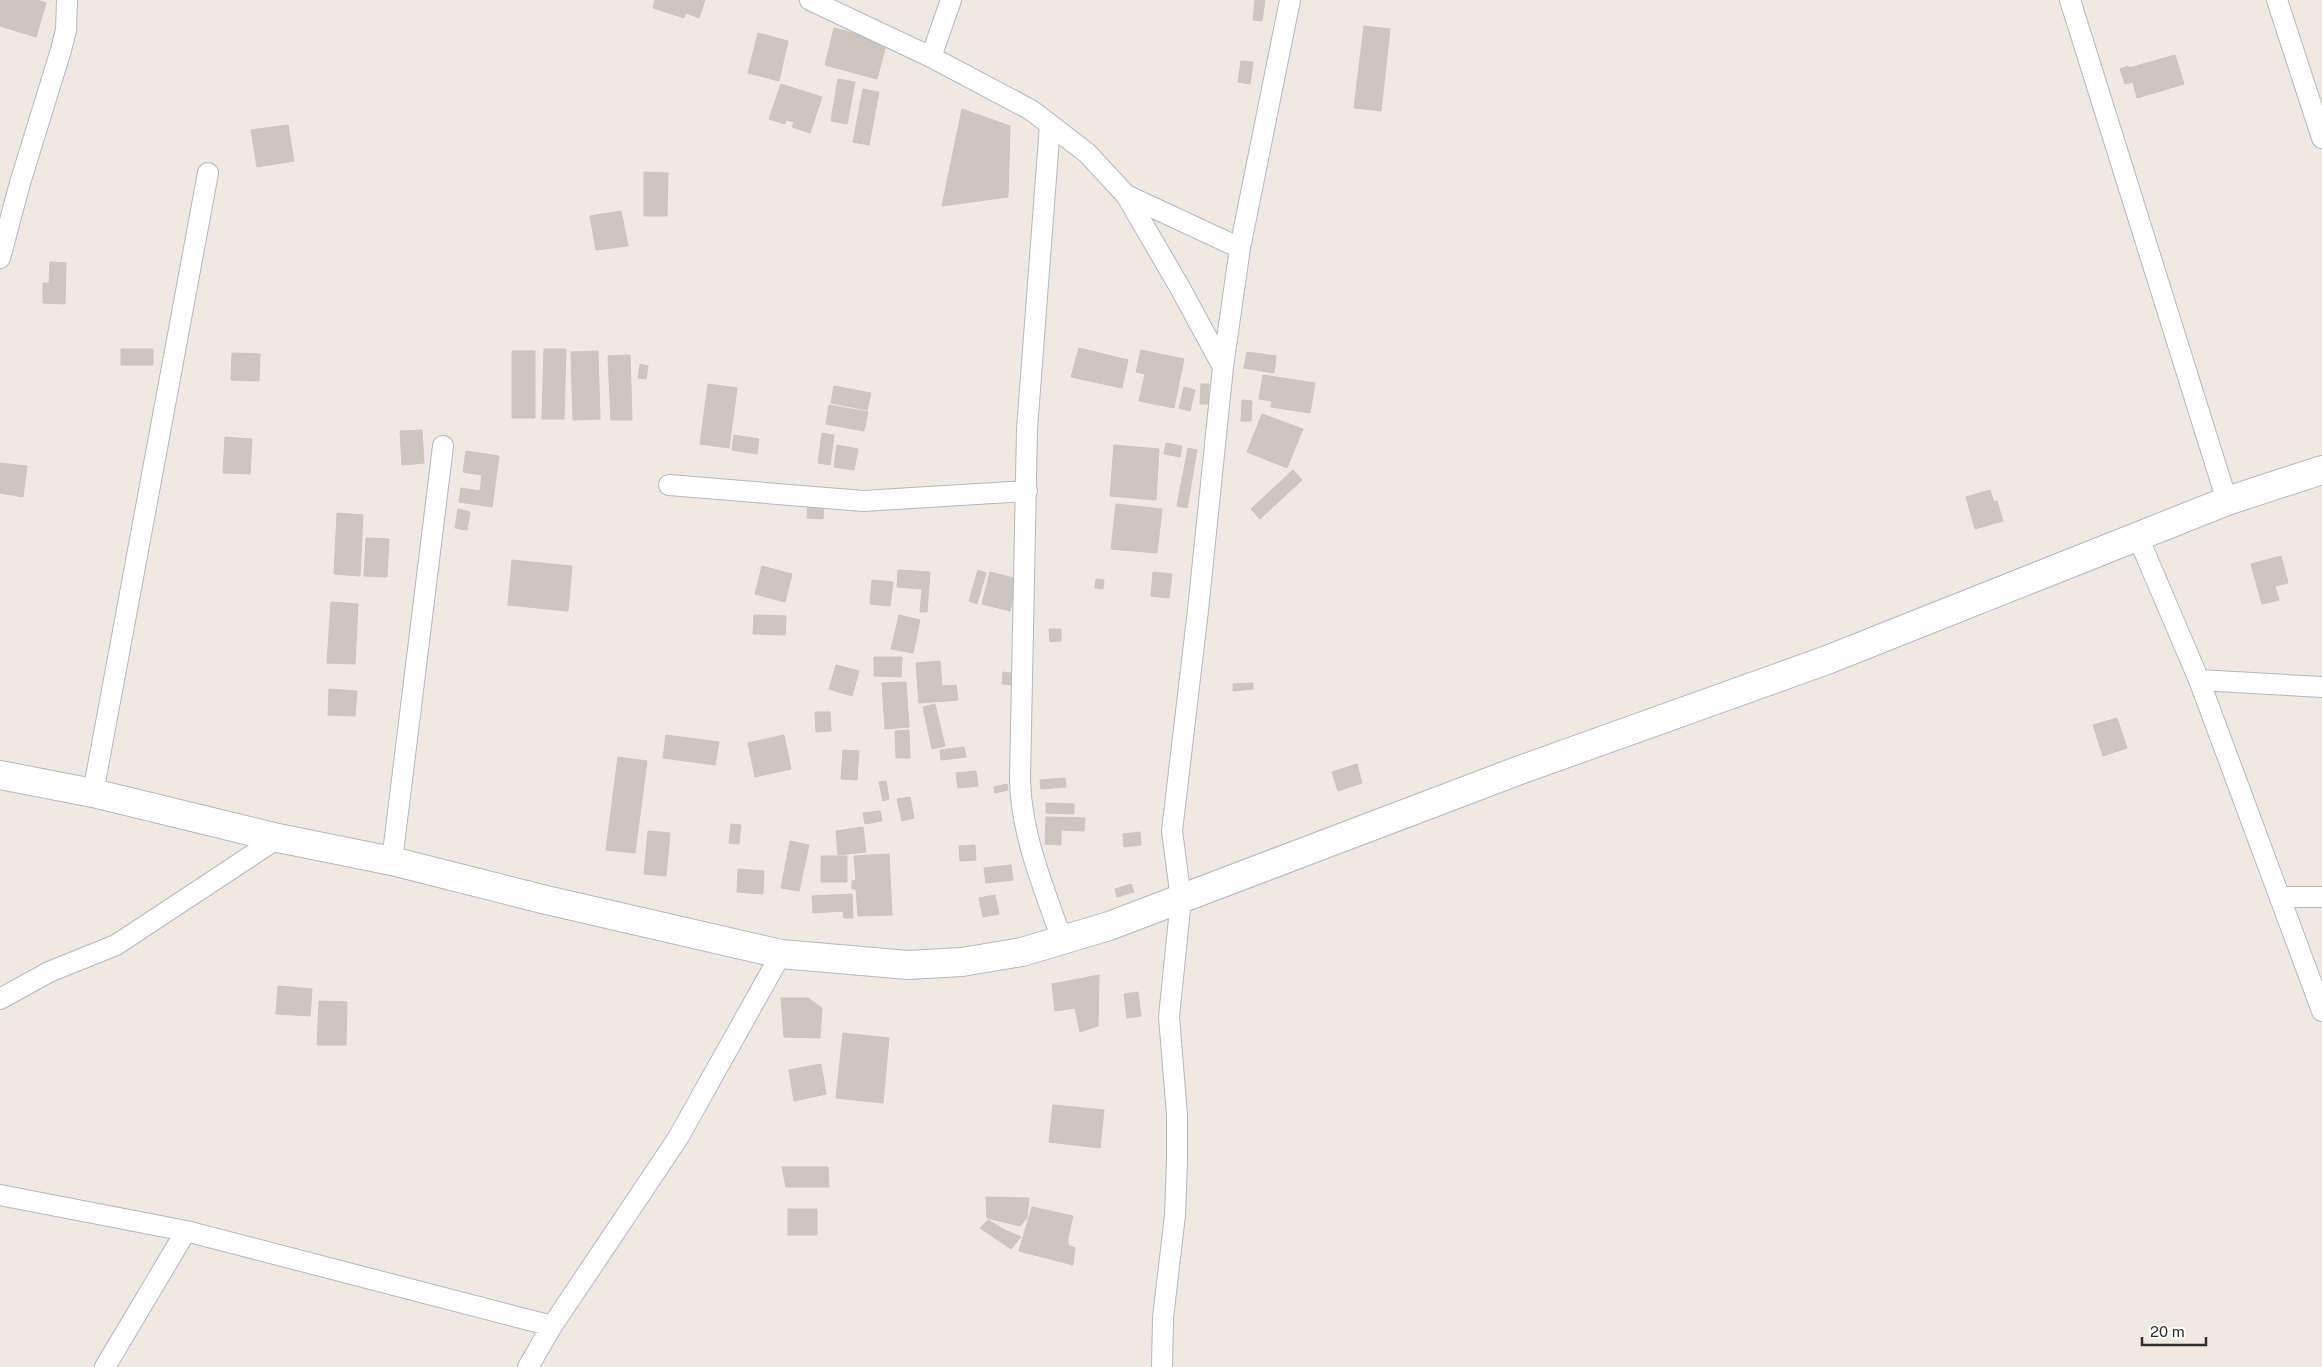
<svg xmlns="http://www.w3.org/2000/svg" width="2322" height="1367" viewBox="0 0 2322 1367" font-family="'Public Sans',sans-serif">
<rect width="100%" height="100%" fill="#efe9e1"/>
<path fill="#cbc7bf" stroke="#cbc5ba" d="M0,0H37L46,3L36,37L0,26Z
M655,0H705L699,18L686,13L684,18L653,8Z
M1255,0H1265L1262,21L1253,20Z
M1364,26L1390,29L1381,111L1354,108Z
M834,28L887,41L877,79L825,65Z
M758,33L788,41L779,81L748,73Z
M2175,55L2184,84L2137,98L2133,82L2125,84L2120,69L2128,66L2129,68Z
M1241,61L1253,62L1250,84L1238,82Z
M838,79L855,82L847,124L831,121Z
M781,84L822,97L810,133L792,127L794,122L786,120L785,124L769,119Z
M863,89L879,92L869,145L853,142Z
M962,109L1010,126L1008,197L942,206Z
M288,125L294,161L257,167L251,130Z
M644,172L668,173L667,216H644Z
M621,211L628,246L596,250L590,216Z
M50,262L66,263L65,304L43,303V283H49Z
M1079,348L1128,360L1122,388L1071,377Z
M121,349H153V365H121Z
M544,349H566L564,419H542Z
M1141,350L1184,359L1174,408L1139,401L1145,374L1136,372Z
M512,351H535V418H512Z
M598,351L600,419L573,420L571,352Z
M1247,352L1276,356L1274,373L1244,368Z
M232,353L260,354L259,381L231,380Z
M630,355L632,420H611L608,356Z
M640,364L648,366L646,379L638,378Z
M1263,375L1315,383L1310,413L1271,407L1272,401L1259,399Z
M708,384L737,388L729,448L700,444Z
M1201,384H1209L1208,404H1200Z
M834,386L871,393L867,410L831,403Z
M1184,387L1195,390L1190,411L1179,408Z
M1242,400L1252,401L1251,421H1241Z
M829,405L868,412L864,431L826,424Z
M1262,414L1303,429L1287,468L1247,452Z
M422,430L424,463L402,465L400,431Z
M822,433L834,435L830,465L818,463Z
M734,435L759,439L757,454L732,450Z
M225,437L252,439L250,474L223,473Z
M1166,443L1182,446L1180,457L1164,454Z
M837,445L858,449L854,470L834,467Z
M1114,445L1159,449L1156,500L1110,496Z
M1188,448L1197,450L1187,508L1177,506Z
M466,451L499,456L492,507L459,502L461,488L480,491L482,475L463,472Z
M0,463L27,466L23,497L0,493Z
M1293,470L1302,480L1260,519L1251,509Z
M1990,490L1994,502L1997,501L2003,521L1975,529L1966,497Z
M808,504L824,505L823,519L807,518Z
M1116,504L1162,509L1157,553L1111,549Z
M458,509L470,512L467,530L455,528Z
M337,513L363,515L360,576L334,574Z
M366,538L389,539L387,577L364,576Z
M2281,556L2288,583L2275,586L2279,600L2262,604L2251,564Z
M512,560L572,566L568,611L508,605Z
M762,566L792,574L785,602L755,594Z
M898,570L930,572L927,612H920L922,589L897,587Z
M978,570L986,573L977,604L969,601Z
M990,572L1018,579L1010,611L982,604Z
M1153,572L1172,574L1169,598L1151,596Z
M1096,579L1104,580L1103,589L1095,588Z
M872,580L893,582L890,606L870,604Z
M331,602L358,604L355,664L327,663Z
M754,615L786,616L785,635L753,634Z
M899,615L920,620L913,653L891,649Z
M1049,629H1061V641L1050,642Z
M874,657H902L901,677L874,676Z
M940,661L942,686L956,685L958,700L919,703L916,663Z
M836,665L859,671L852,696L829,689Z
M1003,672L1018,674L1017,685L1002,684Z
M906,682L909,727L885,729L882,683Z
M1253,683V689L1233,691V684Z
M329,689L357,691L355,716L328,715Z
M935,704L945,746L932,749L923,707Z
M815,712H830L831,731L816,732Z
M2117,718L2127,748L2103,756L2093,725Z
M909,730L910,758H896L895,731Z
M666,735L719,742L715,765L663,758Z
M784,735L791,769L755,777L748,743Z
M964,747L966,757L941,760L940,750Z
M843,750L859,751L857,780L841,779Z
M618,757L647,761L635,853L606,850Z
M1357,764L1362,783L1338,791L1332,772Z
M976,771L978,786L958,788L956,773Z
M1065,778L1066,787L1041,789L1040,780Z
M886,781L889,799L883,801L879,782Z
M1007,784L1008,790L995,793L994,787Z
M910,797L914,818L902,821L897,799Z
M1046,803L1074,804V814L1046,813Z
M880,811L882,821L865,824L863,813Z
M1046,817L1085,818L1084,831L1061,830V845L1045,844Z
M731,824L741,825L739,844L729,843Z
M863,827L866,852L838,855L836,831Z
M648,831L670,833L666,876L644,874Z
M1140,832L1141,845L1124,847L1123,834Z
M790,841L809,845L799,891L781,888Z
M975,845L976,860L960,861L959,846Z
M889,854L892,915L858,916L856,889H852V881L856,880L854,856Z
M821,856H847V882H821Z
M1011,865L1013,880L986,883L984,868Z
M738,869L764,871L763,894L737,892Z
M1131,884L1134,892L1117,897L1115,889Z
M852,894L853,918H844L843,911L813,913L812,896Z
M995,895L999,914L983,917L979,898Z
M1099,975L1098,1026L1080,1032L1075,1008L1055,1011L1052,984Z
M278,986L312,989L310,1016L276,1014Z
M1138,992L1141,1016L1127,1018L1124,994Z
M781,998H808L822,1008L820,1038L784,1037Z
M319,1001L347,1002L346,1045H317Z
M843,1033L889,1038L883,1103L836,1098Z
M821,1064L826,1094L794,1101L789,1070Z
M1053,1105L1104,1110L1100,1148L1049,1142Z
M782,1167H828L829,1187H786Z
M986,1197L1029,1198L1027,1218L1020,1226L987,1218Z
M1032,1207L1073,1216L1068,1238V1245L1075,1248L1073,1265L1019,1251Z
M788,1209H817V1235H788Z
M988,1220L1005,1230L1021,1237L1011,1249L980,1228Z"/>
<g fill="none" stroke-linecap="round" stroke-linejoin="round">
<defs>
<path id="minor" d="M810,0L931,57L1031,110L1087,153L1126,195L1179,286L1223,367
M2070,0L2227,501
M2277,0L2322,138
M931,57L951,0
M1050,125L1027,429L1020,779C1021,835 1044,888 1062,940
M1126,195L1240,248
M0,258L20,183L61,50L66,30L67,0
M669,485L863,501L1027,491
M2138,537L2199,680L2322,1011
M2199,680L2322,687
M93,793L208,173
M392,861L443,446
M2280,897H2322
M0,999L49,972L116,945L278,838
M0,1195L186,1231L552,1326
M105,1367L186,1231
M528,1367L552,1326L678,1138L781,954
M1162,1367L1163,1318L1175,1215L1177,1161V1115L1169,1017L1181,899L1172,831L1198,610L1223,367L1240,248L1290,0"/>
<path id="secondary" d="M0,775L93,793L278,838L392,861L542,899L781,954L908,965L962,962L1022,952L1109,926L1520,770L1827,660L2227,501L2322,470"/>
</defs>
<use href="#minor" stroke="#b4b7c1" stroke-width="22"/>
<use href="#secondary" stroke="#b4b7c1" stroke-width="30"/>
<use href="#minor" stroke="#fff" stroke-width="20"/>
<use href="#secondary" stroke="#fff" stroke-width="28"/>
</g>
<path d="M2142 1337v8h64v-8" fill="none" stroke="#2e2e2e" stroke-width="2.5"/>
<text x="2150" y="1337" font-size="15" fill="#2e2e2e" stroke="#ffffff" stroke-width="4" paint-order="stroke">20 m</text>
</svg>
